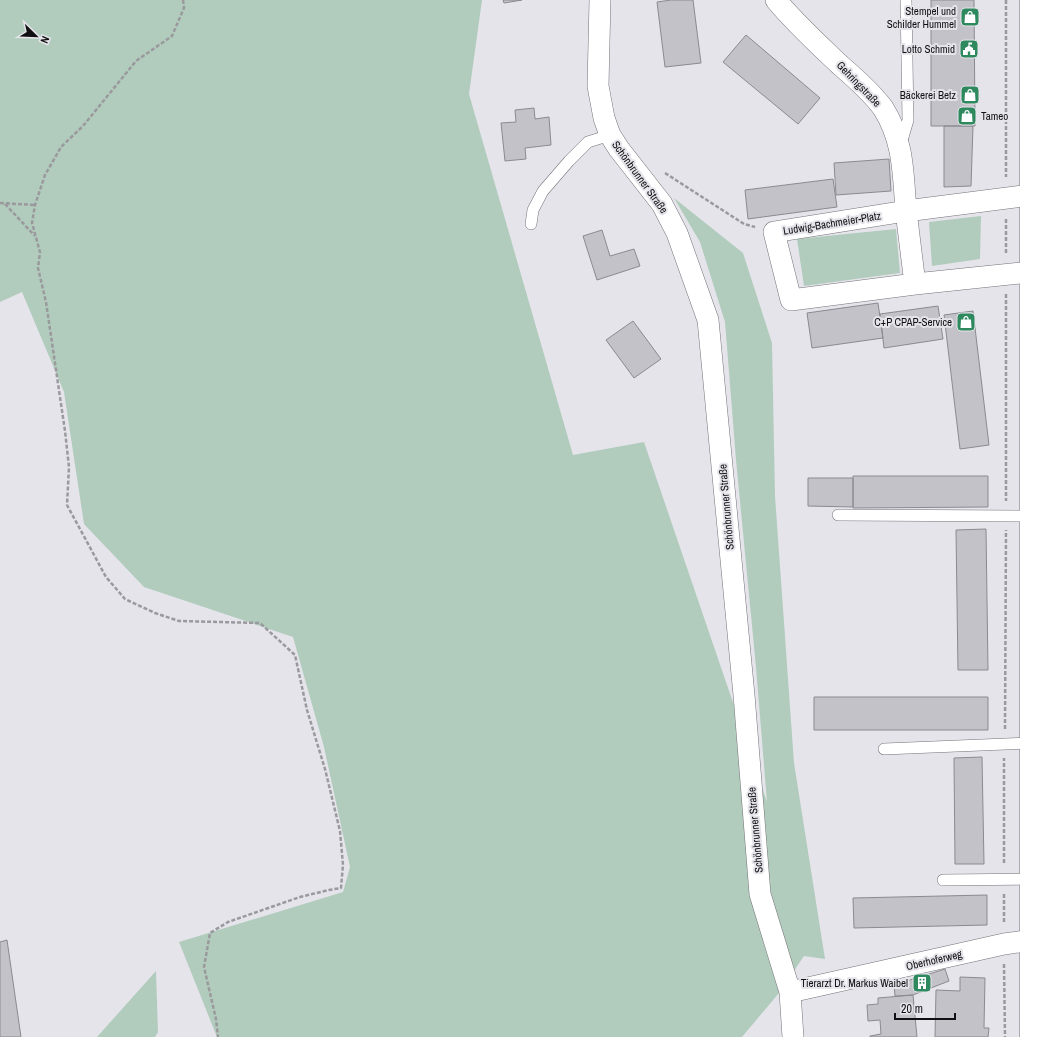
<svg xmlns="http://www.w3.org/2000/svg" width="1039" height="1037" viewBox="0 0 1039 1037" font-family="'Archivo Narrow',sans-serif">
<rect width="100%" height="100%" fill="#e5e4eb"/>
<path fill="#b1ccbc" d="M0,0H482L469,94L573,455L644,442L767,802L756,667L736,460L725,322L700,242L674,198L743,253L772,343L775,496L794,763L825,959L804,956L779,993L742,1037H217L179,942L343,892L350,867L324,747L293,637L144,587L84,524L64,392L22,292L0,302Z
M981,216L980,259L932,266L929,222Z
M896,229L900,273L804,286L797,239Z
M156,971L158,1032L155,1037H97Z"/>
<path fill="#c3c2c8" stroke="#8b8a90" d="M503,0H522L504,3Z
M671,0H693L701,63L665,67L657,2Z
M931,0H974L975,126H931Z
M746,35L820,98L798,124L723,62Z
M534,108L535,119L549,117L551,145L525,148L526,159L505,161L501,123L516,122L515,110Z
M944,126H973L971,186L944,187Z
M889,159L891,191L836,195L834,163Z
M833,179L837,207L748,219L745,190Z
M602,230L610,256L634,249L640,266L597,280L583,236Z
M878,303L883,338L812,348L807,313Z
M938,306L943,339L884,348L880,314Z
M973,311L989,445L960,449L944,315Z
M633,321L661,359L634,378L606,340Z
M853,476H988V507L853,508Z
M808,478H853V507L808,506Z
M986,529L988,670H958L956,530Z
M814,697H988V730H814Z
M982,757L984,864H955L954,758Z
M987,895V925L854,928L853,898Z
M7,940L21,1037H0V942Z
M945,969L949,981L913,995L895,996L894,985Z
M960,977L985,978L984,1028H989L988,1037H935L936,990L960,991Z
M913,995L917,1037H870V1036L881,1034L880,1020L868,1021L867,1005L878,1004V998Z"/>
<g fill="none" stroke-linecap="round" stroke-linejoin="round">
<defs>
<path id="service" d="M901,144L908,120L906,0
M531,224L533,210L543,191L569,161L588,142L610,135
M838,515L1032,516
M884,749L1031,743
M943,880L1032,879"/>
<path id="minor" d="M600,0L598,86L604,118L610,135L619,149L662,204L677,233L708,320L744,695L760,894L790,992L793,1037
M776,0C795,23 818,44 840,65C854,77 872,93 883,108C904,141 903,174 906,211C909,235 912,259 915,284
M1030,272L915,284L791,300L774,232L906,211L1031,195
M790,992L1004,944L1032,940"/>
<path id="secondary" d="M1031,0V1037"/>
</defs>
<use href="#service" stroke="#747278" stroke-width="12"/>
<use href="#minor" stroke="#747278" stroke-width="22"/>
<use href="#secondary" stroke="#747278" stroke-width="23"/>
<path stroke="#9a999e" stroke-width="2.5" stroke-dasharray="4 2" stroke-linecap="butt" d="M183,0L184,8L172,36L136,61L83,126L61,147L45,175L35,205L32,223L40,252L38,268L46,302L65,431L69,467L67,505L106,577L125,599L155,613L179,621L260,623L295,655L307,710L325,769L340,831L343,865L341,888L329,890L300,897L228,922L210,933L204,967L216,1019L218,1037
M1006,0V177
M665,173L744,224L755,227
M0,203L35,205
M5,204L35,236
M1006,253V218
M1006,294V501
M1005,729L1006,530
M1004,863V758
M1004,894V923
M1004,964L1005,1037"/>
<use href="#service" stroke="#fff" stroke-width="11"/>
<use href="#minor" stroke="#fff" stroke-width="21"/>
<use href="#secondary" stroke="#fff" stroke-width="22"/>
</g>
<defs>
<symbol id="shop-square" viewBox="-11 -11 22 22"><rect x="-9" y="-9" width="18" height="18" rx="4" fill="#2e895f" stroke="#e5e4eb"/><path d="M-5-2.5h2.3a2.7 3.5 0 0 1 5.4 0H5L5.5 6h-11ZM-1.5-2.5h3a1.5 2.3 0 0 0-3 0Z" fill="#fff"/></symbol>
<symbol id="civic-square" viewBox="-11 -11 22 22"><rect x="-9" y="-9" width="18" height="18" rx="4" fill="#2e895f" stroke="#e5e4eb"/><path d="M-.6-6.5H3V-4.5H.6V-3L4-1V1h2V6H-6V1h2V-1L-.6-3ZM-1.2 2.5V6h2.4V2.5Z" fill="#fff"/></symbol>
<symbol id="building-square" viewBox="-11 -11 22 22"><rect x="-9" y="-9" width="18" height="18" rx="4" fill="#2e895f" stroke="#e5e4eb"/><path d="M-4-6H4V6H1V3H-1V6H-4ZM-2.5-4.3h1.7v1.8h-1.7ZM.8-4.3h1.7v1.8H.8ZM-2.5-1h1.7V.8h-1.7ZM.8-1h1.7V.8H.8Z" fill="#fff"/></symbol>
</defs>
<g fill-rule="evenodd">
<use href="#shop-square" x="959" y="6" width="22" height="22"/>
<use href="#civic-square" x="958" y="38" width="22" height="22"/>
<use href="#shop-square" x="959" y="84" width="22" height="22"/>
<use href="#shop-square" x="956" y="105" width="22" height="22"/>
<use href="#shop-square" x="955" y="311" width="22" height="22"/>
<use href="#building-square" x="911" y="972" width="22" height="22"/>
</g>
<g text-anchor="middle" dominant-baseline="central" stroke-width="4" stroke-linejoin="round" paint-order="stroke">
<g font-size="11" fill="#101012" stroke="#e5e4eb" text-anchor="end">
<text x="956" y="11">Stempel und<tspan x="956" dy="13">Schilder Hummel</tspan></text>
<text x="955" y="49">Lotto Schmid</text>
<text x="956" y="95">Bäckerei Betz</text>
<text x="981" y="116" text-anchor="start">Tameo</text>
<text x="952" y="322">C+P CPAP-Service</text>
<text x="908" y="983">Tierarzt Dr. Markus Waibel</text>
</g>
<g font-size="11" fill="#101012" stroke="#e5e4eb">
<text transform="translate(859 84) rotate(46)">Gehringstraße</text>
<text transform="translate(640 177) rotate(54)">Schönbrunner Straße</text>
<text transform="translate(832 223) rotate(-9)">Ludwig-Bachmeier-Platz</text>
<text transform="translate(726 507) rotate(-95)">Schönbrunner Straße</text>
<text transform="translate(755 830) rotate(-95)">Schönbrunner Straße</text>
<text transform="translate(934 960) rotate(-13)">Oberhoferweg</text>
</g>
</g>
<g transform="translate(36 36) rotate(113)" stroke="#e5e4eb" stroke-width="3" paint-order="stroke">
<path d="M0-3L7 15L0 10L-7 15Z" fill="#101012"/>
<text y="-6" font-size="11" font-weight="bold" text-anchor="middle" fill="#101012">N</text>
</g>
<path d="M895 1013v6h60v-6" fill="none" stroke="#101012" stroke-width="2"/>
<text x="901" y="1013" font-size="12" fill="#101012" stroke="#e5e4eb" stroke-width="3" paint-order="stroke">20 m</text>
</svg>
